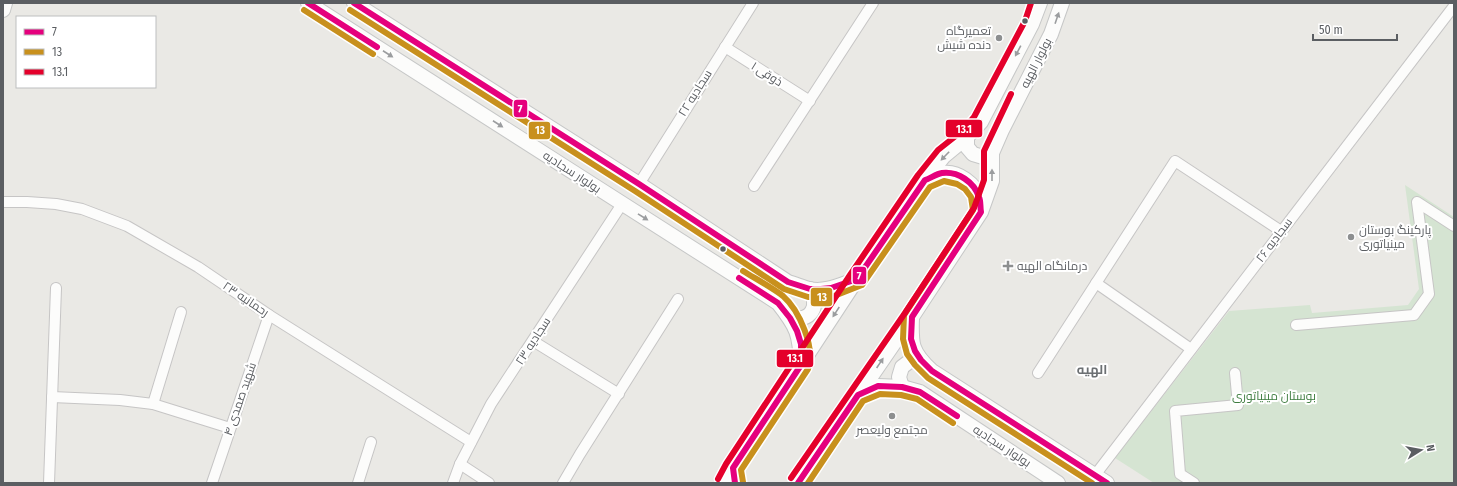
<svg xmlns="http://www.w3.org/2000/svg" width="1457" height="486" viewBox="0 0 1457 486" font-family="'Fira Sans Condensed',Cairo,sans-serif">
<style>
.green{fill:#d5e4d2}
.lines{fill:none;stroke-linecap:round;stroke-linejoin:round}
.street-casing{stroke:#c6c5c5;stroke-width:12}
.secondary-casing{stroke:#c6c7c7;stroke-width:16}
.street{stroke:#fcfcfb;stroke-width:10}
.secondary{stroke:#fcfcfb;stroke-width:14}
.bus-1-casing{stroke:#fff;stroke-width:9}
.bus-2-casing{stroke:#fff;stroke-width:9}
.bus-3-casing{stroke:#fff;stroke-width:9}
.bus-1{stroke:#e5007d;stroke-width:6}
.bus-2{stroke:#c8901d;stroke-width:6}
.bus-3{stroke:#e4002b;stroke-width:6}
.oneway{fill:#9b9d9f}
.bus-dot{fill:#5b5e62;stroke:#fff;stroke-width:1.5}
.poi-dot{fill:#8d8f90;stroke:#fff;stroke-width:1.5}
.labels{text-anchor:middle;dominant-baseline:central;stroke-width:4;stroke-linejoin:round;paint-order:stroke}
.poi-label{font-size:12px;fill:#5b5e62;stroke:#fff;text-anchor:start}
.street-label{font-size:12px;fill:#5b5e62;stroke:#fff}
.park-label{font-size:12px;fill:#3f7d40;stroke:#fff}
.neighbourhood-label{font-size:13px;font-weight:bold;fill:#6c7073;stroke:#fff}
.line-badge{stroke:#fff;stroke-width:1.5}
.badge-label{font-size:11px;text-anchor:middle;font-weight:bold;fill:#fff}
</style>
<rect width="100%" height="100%" fill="#eae9e5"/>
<polygon class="green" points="1405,185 1454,217 1454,483 1154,483 1115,458 1229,311 1310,305 1312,313 1408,305 1419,289"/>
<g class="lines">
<g class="street-casing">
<g id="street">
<polyline points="725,47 810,101"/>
<polyline points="639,184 753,3"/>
<polyline points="754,186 873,3"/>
<polyline points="3,202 27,202 56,204 82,209 127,226 198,267 269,315 471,442"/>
<polyline points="1096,283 1191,349"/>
<polyline points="1296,325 1414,315 1429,294 1417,202 1454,226"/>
<polyline points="533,341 619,394"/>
<polyline points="1038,373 1175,161 1281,231"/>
<polyline points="52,397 120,400 153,404 230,428"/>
<polyline points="153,404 181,312"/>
<polyline points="460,464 489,483"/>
<polyline points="49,483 56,288"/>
<polyline points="212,483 269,315"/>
<polyline points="358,483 371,442"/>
<polyline points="453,483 460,464 491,404 622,204"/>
<polyline points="563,483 580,454 678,299"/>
<polyline points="1089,483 1454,6"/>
<polyline points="1194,483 1180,474 1175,411 1238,405 1235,373"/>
</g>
</g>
<g class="secondary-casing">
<g id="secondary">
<path d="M308,3L778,303C797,327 800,334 801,365"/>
<path d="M354,3L639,184L788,282C795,284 802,287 809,289C825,293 842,284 857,279"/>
<polyline points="3,10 5,3"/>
<polyline points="967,137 967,147 973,154 983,157 992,153"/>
<path d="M926,180C931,178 938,174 943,173C958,171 976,184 979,198C980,202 980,207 981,211"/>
<path d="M912,317C911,344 911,352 932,371L1107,483"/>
<path d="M790,318C811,322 820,307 810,289"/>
<polyline points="902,387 899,377 902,367 910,361 921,360"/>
<polyline points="859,395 878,386 902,387 920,392 1058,483"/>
<polyline points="725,483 733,468 857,279 925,180 944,156 967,137 981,122 1032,24 1040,3"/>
<polyline points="798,483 912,317 981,212 992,181 992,153 1002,130 1051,34 1062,3"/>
</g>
</g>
<use href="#street" class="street"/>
<use href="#secondary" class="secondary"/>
<g class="bus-1-casing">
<g id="bus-1">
<polyline points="308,3 377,47"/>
<path d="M354,3L639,184L788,282L810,289H821L831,288L857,279L925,180C931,178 936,174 942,173C958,171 974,182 979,197C981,201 980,207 981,212L912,317L911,339L915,351L921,360L932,371L1107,483"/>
<polyline points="735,483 733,468 801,365 801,344 797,331 790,318 778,303 739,278"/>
<polyline points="798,483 858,395 878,386 902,387 920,392 957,416"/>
</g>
</g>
<g class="bus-2-casing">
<g id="bus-2">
<polyline points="304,10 373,54"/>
<polyline points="350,10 635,191 784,289 808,297 821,297 834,296 862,285 930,187 944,181 957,184 965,189 971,197 973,210 904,315 903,339 907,354 915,365 928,378 1092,483"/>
<path d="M743,482L741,470L808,369C816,348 799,310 783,296C771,287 756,279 743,271"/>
<polyline points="808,483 863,401 880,394 901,395 917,399 953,423"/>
</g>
</g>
<g class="bus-3-casing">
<g id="bus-3">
<polyline points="791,478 905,313 974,208 984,180 984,151 1011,94"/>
<polyline points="718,479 726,464 850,275 918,175 938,150 962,131 974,117 1025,21 1031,3"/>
</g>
</g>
<use href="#bus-1" class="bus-1"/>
<use href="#bus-2" class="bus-2"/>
<use href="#bus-3" class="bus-3"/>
</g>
<defs><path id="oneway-solid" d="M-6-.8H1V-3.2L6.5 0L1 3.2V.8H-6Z"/></defs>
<g class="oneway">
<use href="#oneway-solid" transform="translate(1057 18) rotate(-71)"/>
<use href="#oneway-solid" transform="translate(1018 51) rotate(118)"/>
<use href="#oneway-solid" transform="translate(388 54) rotate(33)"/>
<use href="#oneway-solid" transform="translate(498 124) rotate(33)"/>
<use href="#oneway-solid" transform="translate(945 156) rotate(134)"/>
<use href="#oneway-solid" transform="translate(992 175) rotate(-90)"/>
<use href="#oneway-solid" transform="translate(643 217) rotate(32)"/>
<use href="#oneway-solid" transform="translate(836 312) rotate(123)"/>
<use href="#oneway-solid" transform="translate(880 363) rotate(-56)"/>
</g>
<g class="bus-dot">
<circle cx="1025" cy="21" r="3.5"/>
<circle cx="723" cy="249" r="3.5"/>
</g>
<g class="poi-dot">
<circle cx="999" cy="38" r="4"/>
<circle cx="1351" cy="237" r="4"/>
<path d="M1006 260h4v4h4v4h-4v4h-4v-4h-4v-4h4z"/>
<circle cx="892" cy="416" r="4"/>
</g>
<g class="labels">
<g class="poi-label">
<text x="991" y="31" text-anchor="end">تعمیرگاه<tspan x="991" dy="14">دنده شیش</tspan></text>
<text x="1359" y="230">پارکینگ بوستان<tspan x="1359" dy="14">مینیاتوری</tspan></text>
<text x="1017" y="266">درمانگاه الهیه</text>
<text x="892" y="430" text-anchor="middle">مجتمع ولیعصر</text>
</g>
<g class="street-label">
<text transform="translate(1036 63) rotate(-63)">بولوار الهیه</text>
<text transform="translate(767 74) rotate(32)">ذوقی ۱</text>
<text transform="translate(695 93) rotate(-58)">سجادیه ۲۲</text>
<text transform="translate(572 172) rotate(33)">بولوار سجادیه</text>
<text transform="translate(1274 240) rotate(-53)">سجادیه ۲۶</text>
<text transform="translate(246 299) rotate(34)">رحمانیه ۲۳</text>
<text transform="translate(533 341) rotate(-57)">سجادیه ۲۳</text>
<text transform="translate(240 399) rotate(-71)">شهید صمدی ۴</text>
<text transform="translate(1002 446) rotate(33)">بولوار سجادیه</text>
</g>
<g class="park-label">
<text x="1274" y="396">بوستان مینیاتوری</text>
</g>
<g class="neighbourhood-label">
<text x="1092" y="369">الهیه</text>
</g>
</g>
<g class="line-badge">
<rect x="513" y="99" width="15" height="19" rx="4" fill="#e5007d"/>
<rect x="945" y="119" width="38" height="19" rx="4" fill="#e4002b"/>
<rect x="528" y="121" width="23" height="19" rx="4" fill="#c8901d"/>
<rect x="852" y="266" width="15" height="19" rx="4" fill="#e5007d"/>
<rect x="810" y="287" width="23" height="20" rx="4" fill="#c8901d"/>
<rect x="776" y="349" width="38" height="19" rx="4" fill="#e4002b"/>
</g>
<g class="badge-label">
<text x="520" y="113">7</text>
<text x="964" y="133">13.1</text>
<text x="540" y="134">13</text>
<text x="859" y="280">7</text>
<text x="822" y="301">13</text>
<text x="795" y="362">13.1</text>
</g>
<rect width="1457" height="486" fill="none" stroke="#5b5e62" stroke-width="8"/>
<rect x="16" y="16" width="140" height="72" fill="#ffffff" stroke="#bdbfc0"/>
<rect x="24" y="29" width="20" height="6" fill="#e5007d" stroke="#bdbfc0"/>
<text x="52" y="36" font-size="12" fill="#5b5e62">7</text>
<rect x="24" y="49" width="20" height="6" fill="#c8901d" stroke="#bdbfc0"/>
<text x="52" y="56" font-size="12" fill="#5b5e62">13</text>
<rect x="24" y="69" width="20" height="6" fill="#e4002b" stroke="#bdbfc0"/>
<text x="52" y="76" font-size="12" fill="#5b5e62">13.1</text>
<g transform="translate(1421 450) rotate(79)" stroke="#ffffff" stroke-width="3" paint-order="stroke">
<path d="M0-3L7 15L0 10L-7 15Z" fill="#5b5e62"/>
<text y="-6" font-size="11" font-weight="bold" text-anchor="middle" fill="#5b5e62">N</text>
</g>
<path d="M1313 34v6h84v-6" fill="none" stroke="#5b5e62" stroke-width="2"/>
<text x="1319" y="34" font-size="12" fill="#5b5e62" stroke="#ffffff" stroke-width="3" paint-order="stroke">50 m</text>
</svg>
